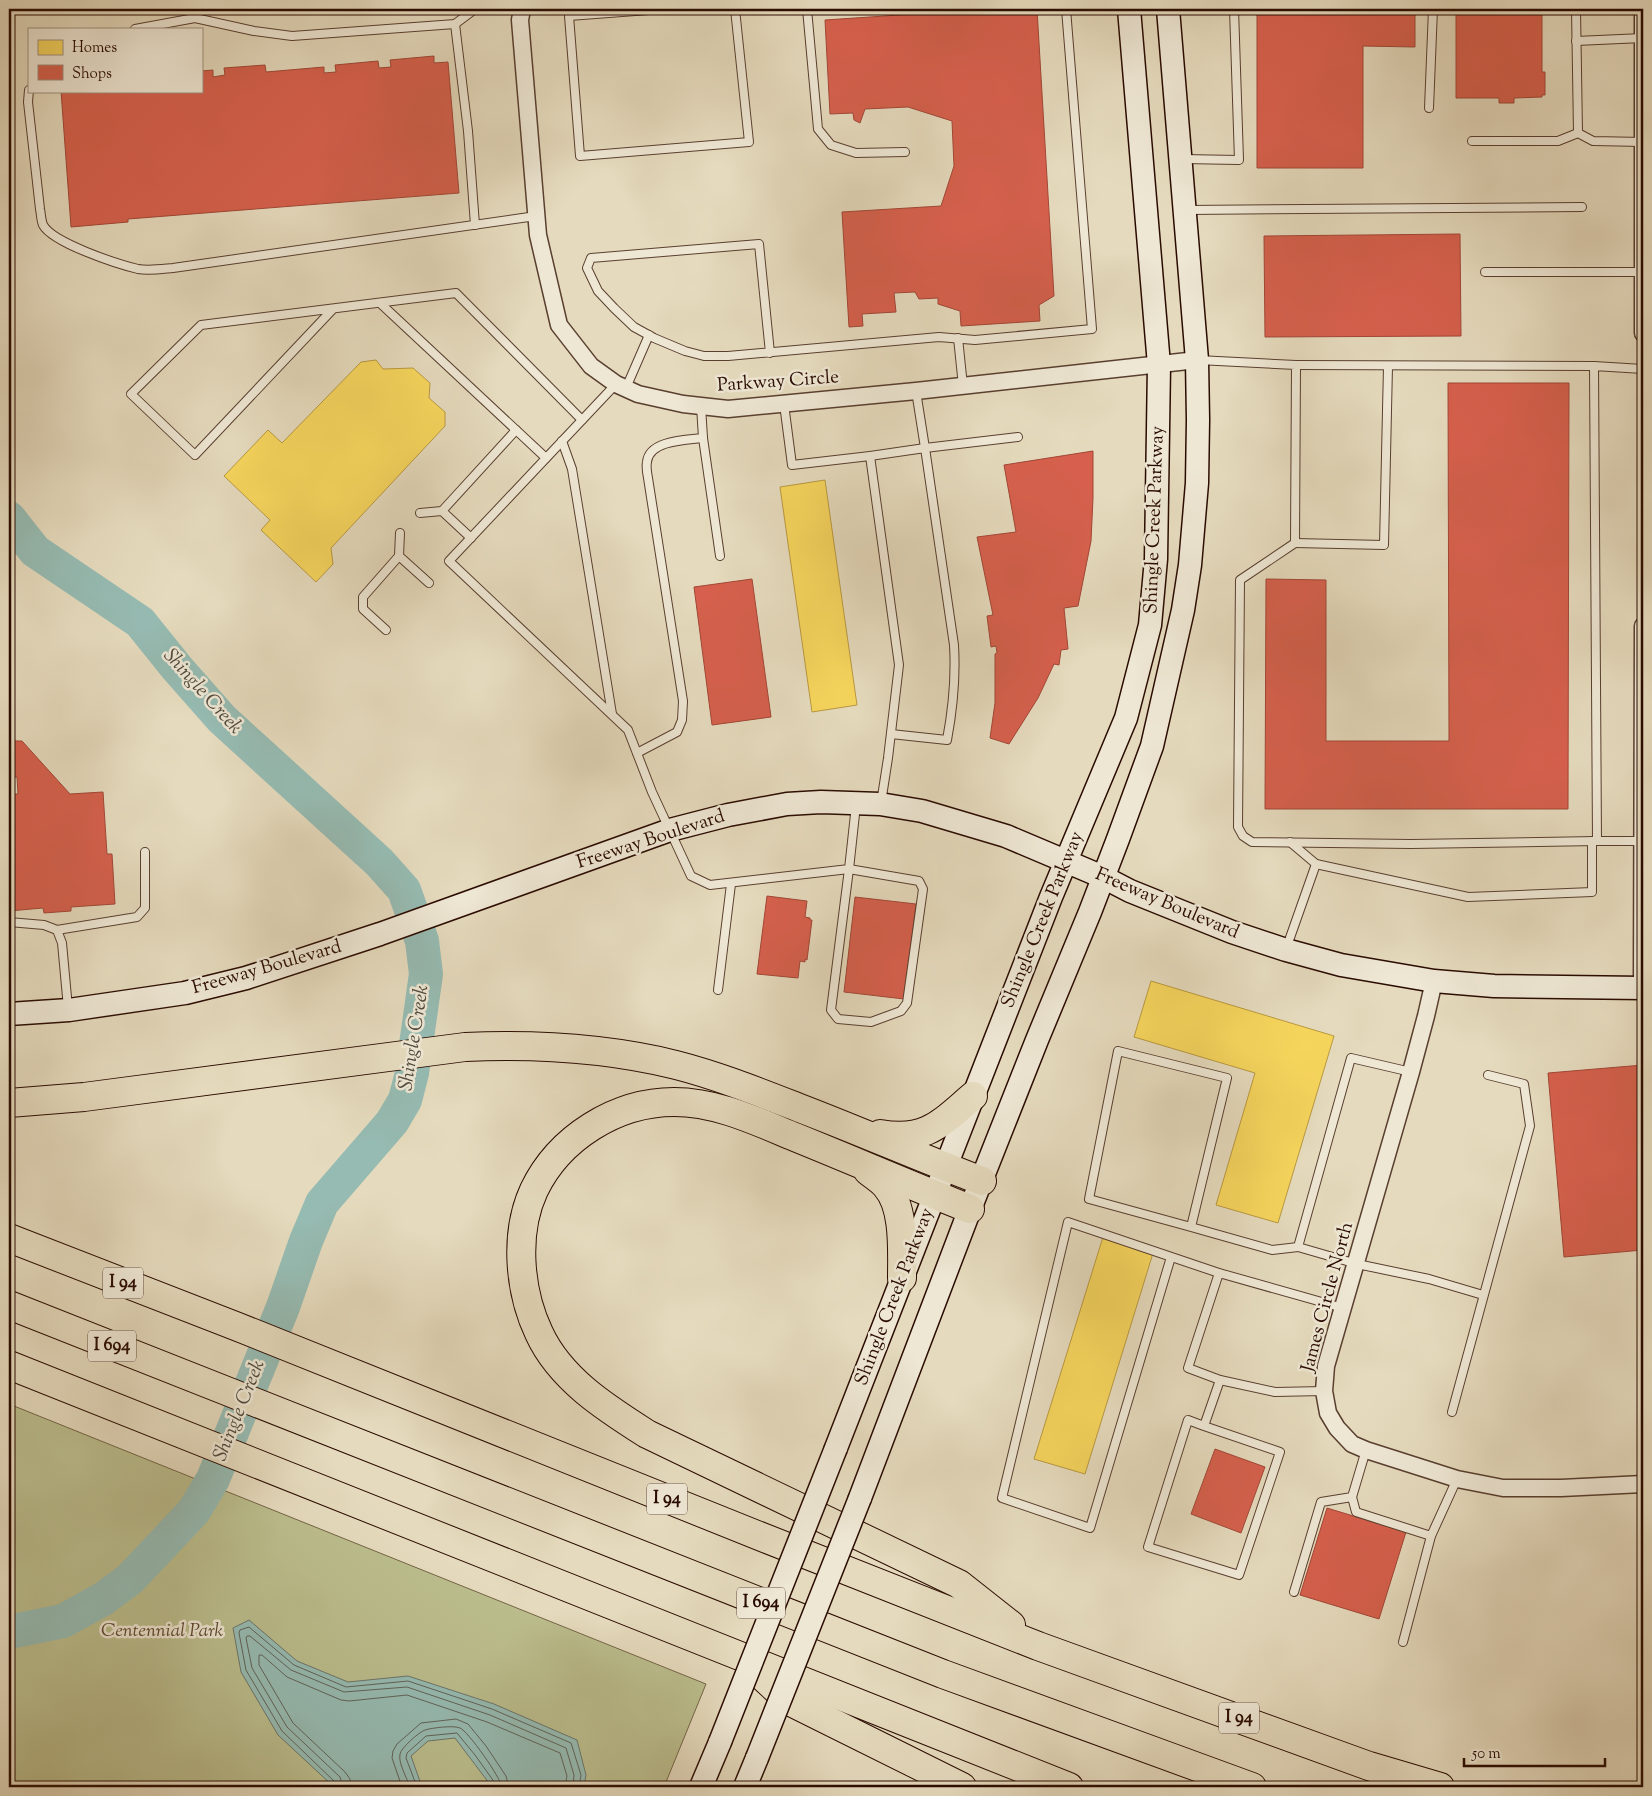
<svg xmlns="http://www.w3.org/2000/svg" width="1652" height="1796" viewBox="0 0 1652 1796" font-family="'Sorts Mill Goudy',serif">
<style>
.green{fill:#bbbd8d;stroke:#726446}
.water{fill:#96bbb2;stroke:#6b756b}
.homes{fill:#f6d55c;stroke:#b99840}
.shops{fill:#d6604d;stroke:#a24636}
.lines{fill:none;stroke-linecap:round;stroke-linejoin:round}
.shore{stroke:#606359;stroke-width:1}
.river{stroke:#96bbb2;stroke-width:34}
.lane-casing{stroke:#593f2f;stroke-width:10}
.street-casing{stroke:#593f2f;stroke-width:19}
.secondary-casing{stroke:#2a0b00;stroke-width:25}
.highway-casing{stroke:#2a0b00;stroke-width:30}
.lane{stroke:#eee7d4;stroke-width:8}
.street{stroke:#eee7d4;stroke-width:16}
.secondary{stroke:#eee7d4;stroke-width:22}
.highway{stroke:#e5dabd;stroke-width:28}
.secondary-bridge-casing{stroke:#2a0b00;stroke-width:25;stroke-linecap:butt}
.secondary-bridge{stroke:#eee7d4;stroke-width:22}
.labels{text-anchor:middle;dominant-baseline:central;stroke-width:5;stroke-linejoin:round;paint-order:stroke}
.shield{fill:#eee7d4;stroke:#654d40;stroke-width:1}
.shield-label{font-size:18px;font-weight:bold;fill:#2a0b00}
.street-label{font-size:19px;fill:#2a0b00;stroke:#eee7d4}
.park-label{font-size:19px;font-style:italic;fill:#5d4931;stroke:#eee7d4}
.water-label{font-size:20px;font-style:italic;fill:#50493e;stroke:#eee7d4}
</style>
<rect width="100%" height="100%" fill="#e5dabd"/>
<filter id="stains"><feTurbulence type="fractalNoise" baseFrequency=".004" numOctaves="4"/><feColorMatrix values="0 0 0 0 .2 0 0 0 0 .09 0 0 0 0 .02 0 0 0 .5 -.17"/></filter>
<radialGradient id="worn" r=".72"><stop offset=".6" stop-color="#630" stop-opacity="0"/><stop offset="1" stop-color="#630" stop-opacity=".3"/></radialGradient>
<polygon class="green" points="9,1404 706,1684 664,1787 215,1787 182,1782 169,1787 9,1787"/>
<polygon class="water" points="249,1620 297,1661 348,1682 408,1676 494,1704 577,1740 586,1775 584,1787 492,1787 455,1738 428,1741 411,1756 422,1787 334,1787 278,1735 241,1672 233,1628"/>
<g class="homes">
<polygon points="376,360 383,369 413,368 430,383 429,398 445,412 445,426 331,548 333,564 316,582 261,530 270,520 224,476 268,430 282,443 361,362"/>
<polygon points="825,480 857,705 812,712 780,487"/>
<polygon points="1151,981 1334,1036 1278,1223 1216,1205 1255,1073 1134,1037"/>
<polygon points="1103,1237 1153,1253 1085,1474 1034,1459"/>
</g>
<g class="shops">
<polygon points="945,9 1037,9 1054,296 1039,305 1040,321 961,326 960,311 938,304 938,298 919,299 915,292 894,293 896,312 862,314 863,326 849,327 842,212 941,206 954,166 952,121 908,107 865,109 860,123 854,120 853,113 830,114 825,20 944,12"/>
<polygon points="1257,9 1415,9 1415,47 1363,46 1363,168 1257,168"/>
<polygon points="1456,9 1542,9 1542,72 1545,72 1545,95 1542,95 1542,97 1514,98 1514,103 1499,103 1499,98 1456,98"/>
<polygon points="434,56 434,63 448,62 459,193 128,219 128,222 71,227 61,91 201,91 201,71 213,70 213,77 225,75 224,68 265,65 266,72 324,67 324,73 336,72 335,65 378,61 379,68 391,67 390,60"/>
<polygon points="1460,234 1461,336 1265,337 1264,236"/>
<polygon points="1448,383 1569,383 1568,809 1265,809 1266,579 1326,580 1326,741 1449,741"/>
<polygon points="1093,451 1093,498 1091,541 1078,606 1064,608 1068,649 1061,650 1059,665 1054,664 1038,698 1009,744 990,738 995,703 995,654 997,653 996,646 991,647 987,616 993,615 977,537 1016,532 1004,465"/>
<polygon points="752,579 771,717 712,725 694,587"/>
<polygon points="9,741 22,741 70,794 103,792 107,854 112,854 115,904 71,907 71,911 44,913 43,908 9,911 9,794 18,794 17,777 9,777"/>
<polygon points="767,896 807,901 805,917 810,918 810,920 812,920 807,960 805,959 805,962 800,961 798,978 757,974"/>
<polygon points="855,897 916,904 904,999 844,992"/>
<polygon points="1643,1065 1643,1250 1564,1257 1548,1073"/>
<polygon points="1215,1449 1265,1467 1241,1533 1191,1514"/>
<polygon points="1327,1508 1406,1532 1379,1619 1300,1595"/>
</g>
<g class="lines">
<g class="shore">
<polyline points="337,1787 335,1782 282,1731 246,1670 239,1633 240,1630 249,1627 294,1665 346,1687 408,1681 492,1709 571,1743 581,1775 579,1787"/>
<polyline points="343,1787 340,1777 287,1727 252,1668 246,1638 247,1636 250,1636 291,1670 344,1692 407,1687 490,1715 566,1748 574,1775 573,1787"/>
<polyline points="351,1787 350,1779 345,1772 293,1723 259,1665 259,1655 262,1655 287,1677 341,1700 349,1701 407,1695 487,1722 560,1753 567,1776 565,1787"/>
<polyline points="402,1787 392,1758 393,1751 397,1744 421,1723 456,1719 468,1724 486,1746 506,1776 509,1787"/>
<path d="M410,1787C407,1778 398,1763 400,1754C401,1748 419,1732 425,1730C431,1728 454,1725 460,1728C468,1731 501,1778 502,1787"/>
<polyline points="417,1787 406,1758 407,1753 426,1736 457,1733 475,1755 495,1783 495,1787"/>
</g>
<polyline class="river" points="9,518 35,551 140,622 177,668 222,719 379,862 404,890 422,941 426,974 412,1073 405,1100 392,1122 322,1203 306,1241 283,1307 213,1479 194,1511 130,1579 103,1599 63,1621 9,1632"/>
<g class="lane-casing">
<g id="lane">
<polyline points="662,9 569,16 580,156 749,142 735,9"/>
<polyline points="807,9 818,129 831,145 856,153 905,152"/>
<polyline points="1576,9 1578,133 1593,141 1643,142"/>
<polyline points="455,24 468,131 475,225"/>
<polyline points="135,29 195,18 254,31 292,36 455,24 475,9"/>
<polyline points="1576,41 1643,38"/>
<path d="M29,90L28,102L40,209C41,214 41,220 43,225C53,243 117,264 138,269C149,271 162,269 173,268L536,216"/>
<polyline points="1429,108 1433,9"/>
<polyline points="1472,141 1558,141 1578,133"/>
<polyline points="1182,159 1239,160 1234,9"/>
<polyline points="1186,210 1582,207"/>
<polyline points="1485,272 1643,272"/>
<polyline points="380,303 546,458"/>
<polyline points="333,309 195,455 131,394 201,325 456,293 582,420"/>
<polyline points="958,338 963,386"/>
<polyline points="770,353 759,244 591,258 587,268 598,291 614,308 634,327 654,338 685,351 704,356 728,356 939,337 975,340 1092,329 1066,9"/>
<polyline points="1198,360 1296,365 1295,543 1240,580 1238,827 1243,836 1252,842 1411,844 1597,841"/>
<polyline points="1296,365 1594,366"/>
<polyline points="1643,369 1594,366 1597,841 1643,841"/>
<polyline points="616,384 449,561 628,730 652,792 691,876 710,885 849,869 856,805"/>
<polyline points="626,388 649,335"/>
<polyline points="916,391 925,448 1018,437"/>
<polyline points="784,404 792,465 870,456 899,665 888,758 881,803"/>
<polyline points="703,438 720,556"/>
<polyline points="562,441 572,469 612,714"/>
<path d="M870,456L925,448L954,645C956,678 953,708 947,740L891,734"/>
<polyline points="442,511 516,430"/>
<polyline points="420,513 442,511 471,538"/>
<polyline points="400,533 399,556 429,583"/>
<polyline points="1295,543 1384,545 1388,366"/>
<polyline points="386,630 363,609 363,597 399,556"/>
<path d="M637,753L677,732L682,720L683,701L648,478C647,473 646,467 647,462C649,440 687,440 703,438L701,406"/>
<polyline points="1290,842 1316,864 1468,897 1592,892 1592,841"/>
<polygon points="849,869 919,881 923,889 907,1003 901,1011 871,1022 838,1019 831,1010"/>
<polyline points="9,922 44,925 57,930 62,943 68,1008"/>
<polyline points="57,930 137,917 145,908 145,852"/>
<polyline points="1286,949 1316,864"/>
<polyline points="718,990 731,884"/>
<polyline points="1411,1072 1351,1058 1298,1247 1357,1264 1429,1279 1483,1295"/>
<polyline points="1191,1227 1089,1199 1118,1051 1227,1078 1191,1227 1272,1250 1298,1247"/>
<polyline points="1171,1257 1090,1528 1002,1498 1068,1222 1219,1273"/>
<polyline points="1324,1391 1275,1392 1220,1380 1188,1368 1219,1273 1343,1308"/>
<polyline points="1452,1412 1530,1126 1524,1084 1488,1075"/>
<polyline points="1204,1426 1188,1420 1148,1547 1239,1575 1280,1452 1204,1426 1220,1380"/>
<polyline points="1352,1497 1356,1512 1431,1536 1457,1479"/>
<polyline points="1294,1592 1321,1502 1352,1497 1366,1450"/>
<polyline points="1403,1642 1431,1536"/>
</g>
</g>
<g class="street-casing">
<g id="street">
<polyline points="522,9 520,20 538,235 559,325 591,366 616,384 638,394 683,404 728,409 916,391 1197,360"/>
<polyline points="1643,9 1643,333"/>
<polyline points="1434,981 1426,1016 1411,1072 1326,1366 1324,1391 1328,1413 1337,1428 1352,1444 1366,1450 1457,1479 1503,1488 1561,1488 1643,1484"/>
<polyline points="1642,988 1643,626"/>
</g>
</g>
<g class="secondary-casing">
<g id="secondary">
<polyline points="9,1014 69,1010 185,993 246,978 380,934 670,830 728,815 787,804 821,802 880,804 922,811 1006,836 1103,877 1130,891 1232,932 1286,950 1341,965 1434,981 1494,986 1643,988"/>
<polyline points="836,1448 1051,897 1126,718 1150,625 1156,559 1159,365 1129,9"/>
<polyline points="860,1498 970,1209 1037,1040 1090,912 1118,839 1152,746 1183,610 1190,565 1197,483 1198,420 1197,360 1168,9"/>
<polyline points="701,1787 720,1742"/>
<polyline points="745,1787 757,1758"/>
</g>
</g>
<g class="highway-casing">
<g id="highway">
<path d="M9,1103L84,1097L465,1047C536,1044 607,1048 676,1065C719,1076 761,1093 802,1109C862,1132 921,1158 982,1181"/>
<path d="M880,1134C926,1142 940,1124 973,1096"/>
<path d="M868,1171C874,1176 881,1180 886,1186C905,1207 902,1251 902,1278"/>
<path d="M970,1209C912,1186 854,1161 795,1137C756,1121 717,1102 674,1102C616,1102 559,1138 534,1190C514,1233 519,1291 539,1333C560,1379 606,1408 647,1434L959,1584L1011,1625"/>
<polyline points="9,1238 238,1327 767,1539 1038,1646 1369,1766 1440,1787"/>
<polyline points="9,1305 943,1674 1252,1787"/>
<polyline points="9,1365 1069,1787"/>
<polyline points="763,1677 789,1701 962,1787"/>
</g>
</g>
<use href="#lane" class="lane"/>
<use href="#street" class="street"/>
<use href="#secondary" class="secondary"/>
<use href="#highway" class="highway"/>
<g class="secondary-bridge-casing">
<g id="secondary-bridge">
<polyline points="720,1742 836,1448"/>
<polyline points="757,1758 860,1498"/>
</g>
</g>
<use href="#secondary-bridge" class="secondary-bridge"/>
</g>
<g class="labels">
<g class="shield">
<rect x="103" y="1267.5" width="40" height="31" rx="4"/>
<rect x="88" y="1330.5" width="48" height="31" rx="4"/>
<rect x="647" y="1483.5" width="40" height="31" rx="4"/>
<rect x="737" y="1587.5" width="48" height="31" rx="4"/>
<rect x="1219" y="1702.5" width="40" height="31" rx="4"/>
</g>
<g class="shield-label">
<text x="123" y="1283">I 94</text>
<text x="112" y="1346">I 694</text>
<text x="667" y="1499">I 94</text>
<text x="761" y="1603">I 694</text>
<text x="1239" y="1718">I 94</text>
</g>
<g class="street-label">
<text transform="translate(778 382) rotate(-4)">Parkway Circle</text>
<text transform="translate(1155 520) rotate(-88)">Shingle Creek Parkway</text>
<text transform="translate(651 840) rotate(-18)">Freeway Boulevard</text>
<text transform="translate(1167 904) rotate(23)">Freeway Boulevard</text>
<text transform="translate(1043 920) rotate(-68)">Shingle Creek Parkway</text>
<text transform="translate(267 968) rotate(-16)">Freeway Boulevard</text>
<text transform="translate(895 1297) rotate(-69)">Shingle Creek Parkway</text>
<text transform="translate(1328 1297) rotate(-75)">James Circle North</text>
</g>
<g class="park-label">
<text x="162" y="1631">Centennial Park</text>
</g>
<g class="water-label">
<text transform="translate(202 692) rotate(48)">Shingle Creek</text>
<text transform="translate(415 1038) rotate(-81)">Shingle Creek</text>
<text transform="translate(240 1411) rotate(-68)">Shingle Creek</text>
</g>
</g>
<rect width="1652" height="1796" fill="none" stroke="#e5dabd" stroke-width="30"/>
<rect x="10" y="10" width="1632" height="1776" fill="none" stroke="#2a0b00" stroke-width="2.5"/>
<rect x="15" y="15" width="1622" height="1766" fill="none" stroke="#2a0b00"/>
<rect x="28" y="28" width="175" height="65" fill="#eee7d4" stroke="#a08f7f"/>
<rect x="38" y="40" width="25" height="15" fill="#f6d55c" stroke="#a08f7f"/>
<text x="72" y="52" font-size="15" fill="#2a0b00">Homes</text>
<rect x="38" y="65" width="25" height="15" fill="#d6604d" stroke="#a08f7f"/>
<text x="72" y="78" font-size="15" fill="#2a0b00">Shops</text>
<path d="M1464 1758v8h141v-8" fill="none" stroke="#2a0b00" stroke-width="2.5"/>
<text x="1472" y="1758" font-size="15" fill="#2a0b00" stroke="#eee7d4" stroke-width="4" paint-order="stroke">50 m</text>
<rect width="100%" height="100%" filter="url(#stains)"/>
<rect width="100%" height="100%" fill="url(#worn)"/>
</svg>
